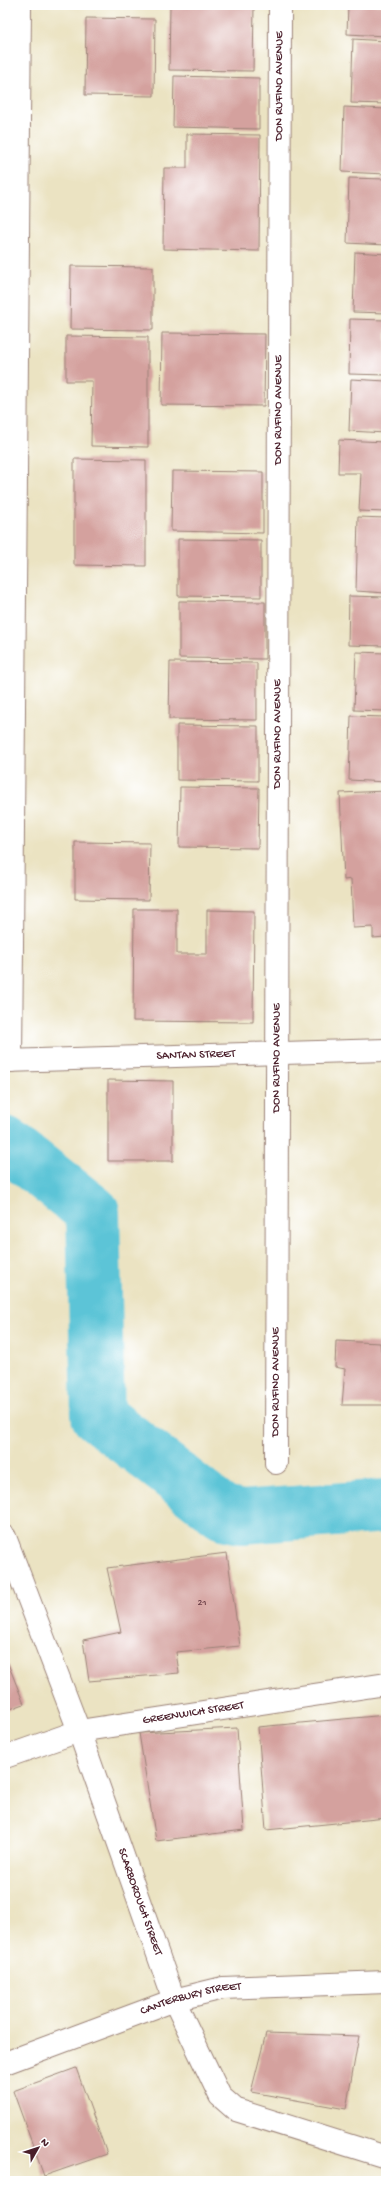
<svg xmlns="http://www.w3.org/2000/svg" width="391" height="2186" viewBox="0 0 391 2186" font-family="'Gochi Hand',sans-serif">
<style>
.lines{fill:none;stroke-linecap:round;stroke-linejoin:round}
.river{stroke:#5bc4d7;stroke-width:54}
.building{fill:#d4a19e}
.minor-casing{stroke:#9a8176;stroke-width:24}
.minor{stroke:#fff;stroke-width:22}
.labels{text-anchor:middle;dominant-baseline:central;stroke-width:3;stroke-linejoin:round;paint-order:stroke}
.number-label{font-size:10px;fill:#6c4048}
.street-label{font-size:12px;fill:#4a1f2b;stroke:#fff}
</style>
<rect width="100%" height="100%" fill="#fff"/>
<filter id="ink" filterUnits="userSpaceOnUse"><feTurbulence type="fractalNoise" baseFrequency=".025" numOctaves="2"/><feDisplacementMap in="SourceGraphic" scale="8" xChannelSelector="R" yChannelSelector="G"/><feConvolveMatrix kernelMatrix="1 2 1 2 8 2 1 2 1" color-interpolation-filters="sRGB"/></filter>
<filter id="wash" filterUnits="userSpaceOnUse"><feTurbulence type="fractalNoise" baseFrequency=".012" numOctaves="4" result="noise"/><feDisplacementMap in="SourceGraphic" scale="16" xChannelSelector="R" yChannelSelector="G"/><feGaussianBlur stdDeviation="0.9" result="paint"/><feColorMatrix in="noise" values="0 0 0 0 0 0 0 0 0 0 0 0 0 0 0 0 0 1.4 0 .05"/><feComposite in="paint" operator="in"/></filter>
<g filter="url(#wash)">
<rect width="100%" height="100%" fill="#ebe3c2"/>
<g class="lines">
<polyline class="river" points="5,1143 93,1212 98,1416 223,1513 242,1517 386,1506"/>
</g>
<g id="blocks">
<g class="building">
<polygon points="170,5 254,5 253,71 169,70"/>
<polygon points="348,5 386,5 386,36 347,34"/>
<polygon points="86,18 155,19 154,96 85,95"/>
<polygon points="5,28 18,28 17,83 5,83"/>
<polygon points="353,39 386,41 386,104 351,103"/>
<polygon points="174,76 259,78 259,129 173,127"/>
<polygon points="5,91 16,91 14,169 5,169"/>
<polygon points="344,107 386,109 386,174 342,172"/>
<polygon points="187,134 260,135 259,251 163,249 164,168 187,168"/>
<polygon points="349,178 386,179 386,245 347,243"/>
<polygon points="355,252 386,254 386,313 353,312"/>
<polygon points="71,266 153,267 153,330 70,329"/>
<polygon points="5,268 11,269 11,327 5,327"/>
<polygon points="350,319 386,320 386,375 349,374"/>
<polygon points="162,333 265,334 264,406 161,405"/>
<polygon points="66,336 148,337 148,447 91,446 92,381 66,381"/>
<polygon points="351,379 386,381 386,433 349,431"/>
<polygon points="339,440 386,442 386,512 359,511 361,473 338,473"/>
<polygon points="74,459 146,460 146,566 74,565"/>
<polygon points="172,471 263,472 263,533 171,531"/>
<polygon points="358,517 386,518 386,593 356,591"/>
<polygon points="178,539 261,540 261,597 178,596"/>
<polygon points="349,596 386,597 386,646 348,645"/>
<polygon points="179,601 265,602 265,659 179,658"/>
<polygon points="356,652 386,653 386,711 354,710"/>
<polygon points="170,662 257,663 257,720 169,719"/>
<polygon points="351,716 386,717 386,782 349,780"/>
<polygon points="177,725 258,726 258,781 177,780"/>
<polygon points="180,787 259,788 258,848 179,847"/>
<polygon points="386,791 386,937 373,938 373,927 353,928 351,879 344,880 340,793"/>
<polygon points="75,842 150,843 149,900 75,899"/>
<polygon points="134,909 177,909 177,954 207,954 207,910 254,911 253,1022 133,1021"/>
<polygon points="108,1080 173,1081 173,1161 108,1161"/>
<polygon points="336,1341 380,1343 381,1351 386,1351 386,1405 342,1405 345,1369 335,1367"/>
<polygon points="227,1553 240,1646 176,1652 179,1673 89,1681 83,1640 121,1632 107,1568"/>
<polygon points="5,1656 24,1704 5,1711"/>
<polygon points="386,1715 386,1818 266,1830 258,1727"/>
<polygon points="237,1728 244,1830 156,1841 139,1733"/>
<polygon points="266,2033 359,2036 346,2109 251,2092"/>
<polygon points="76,2068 107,2154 44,2176 13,2091"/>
</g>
</g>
</g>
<g filter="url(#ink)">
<use href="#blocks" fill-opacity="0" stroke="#9a8176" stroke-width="1"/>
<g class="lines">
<g class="minor-casing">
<g id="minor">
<path id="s1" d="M5,1061L386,1050"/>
<polyline points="11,1061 20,5"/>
<path id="s2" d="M276,1463L280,5"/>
<path id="s3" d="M5,1537L79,1731L174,2000L220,2096L236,2110L386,2157"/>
<path id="s4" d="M5,1757L79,1731L386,1684"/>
<path id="s5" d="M5,2063L174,2000L223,1988L386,1982"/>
</g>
</g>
<use href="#minor" class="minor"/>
</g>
</g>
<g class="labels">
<g class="number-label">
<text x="202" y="1603">21</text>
</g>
<g class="street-label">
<text stroke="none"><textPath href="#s2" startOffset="1377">DON RUFINO AVENUE</textPath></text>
<text stroke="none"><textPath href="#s2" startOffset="1053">DON RUFINO AVENUE</textPath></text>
<text stroke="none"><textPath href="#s2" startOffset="729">DON RUFINO AVENUE</textPath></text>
<text stroke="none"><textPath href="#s1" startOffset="191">SANTAN STREET</textPath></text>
<text stroke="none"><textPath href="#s2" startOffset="405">DON RUFINO AVENUE</textPath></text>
<text stroke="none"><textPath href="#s2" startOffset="81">DON RUFINO AVENUE</textPath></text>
<text stroke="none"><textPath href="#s4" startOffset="194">GREENWICH STREET</textPath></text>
<text stroke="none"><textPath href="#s3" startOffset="389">SCARBOROUGH STREET</textPath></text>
<text stroke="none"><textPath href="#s5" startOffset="197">CANTERBURY STREET</textPath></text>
</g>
</g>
<rect width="391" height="2186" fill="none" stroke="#fff" stroke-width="20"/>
<g transform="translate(38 2148) rotate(51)" stroke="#ffffff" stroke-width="3" paint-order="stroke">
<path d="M0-3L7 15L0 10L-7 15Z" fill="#4a1f2b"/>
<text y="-6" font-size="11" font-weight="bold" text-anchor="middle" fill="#4a1f2b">N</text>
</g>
</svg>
